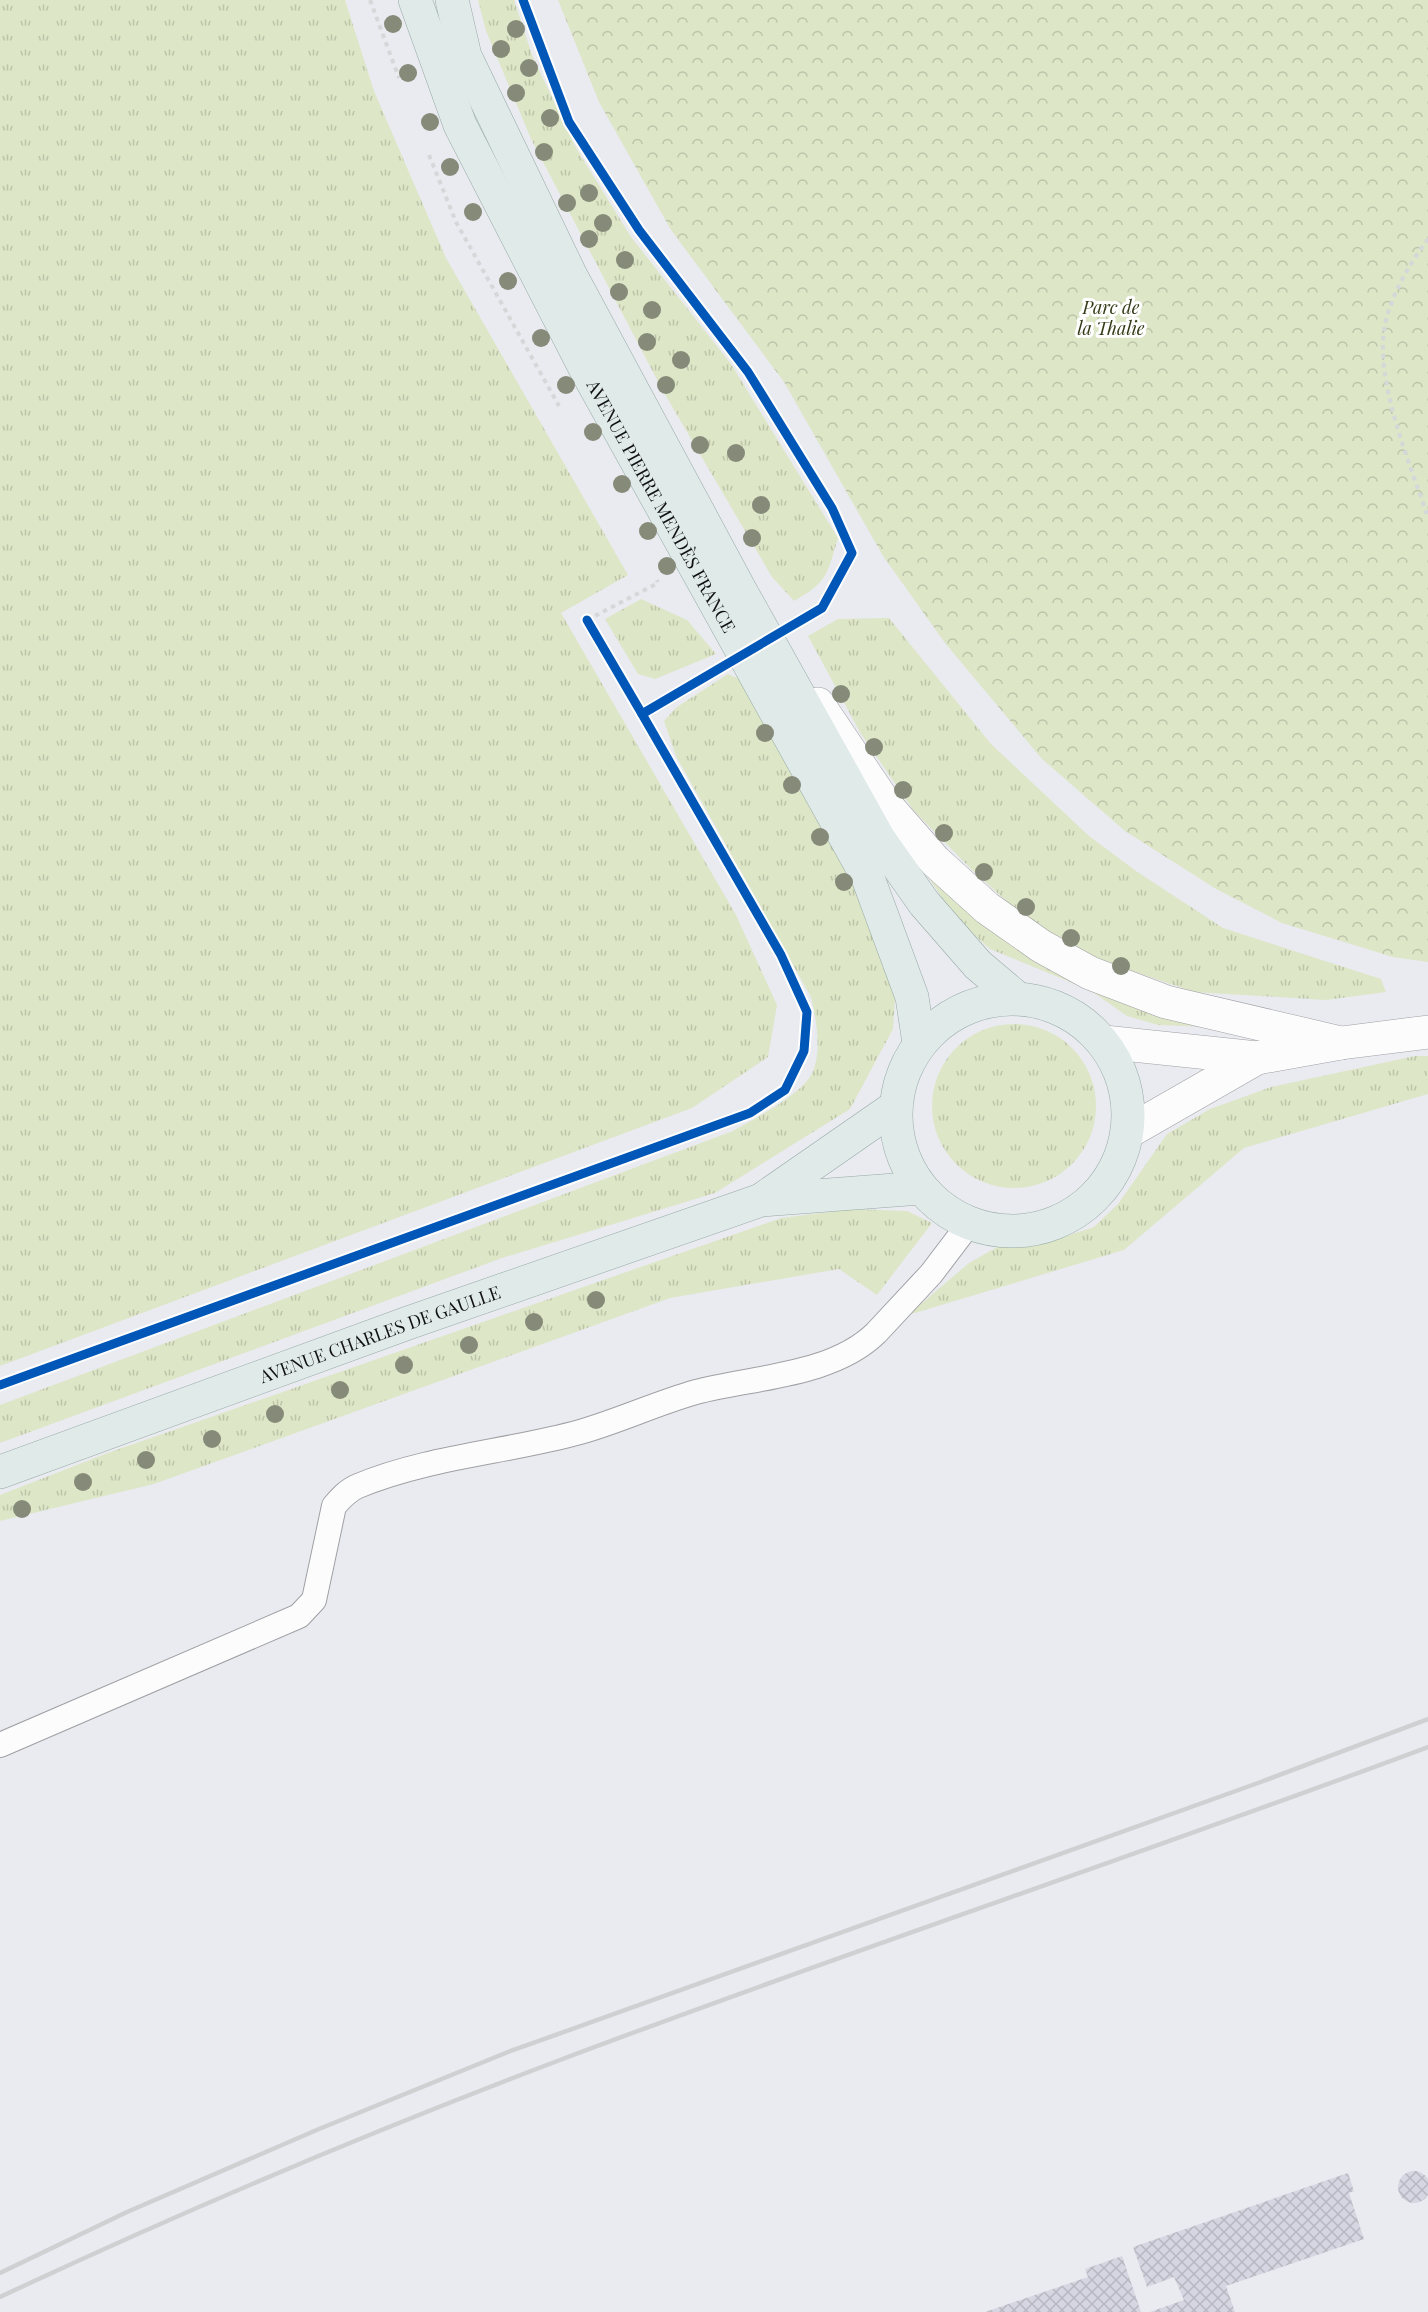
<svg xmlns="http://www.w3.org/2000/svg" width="1428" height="2312" viewBox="0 0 1428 2312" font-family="'Playfair Display',serif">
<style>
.grass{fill:url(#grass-tufts)}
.forest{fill:url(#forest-crowns)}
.building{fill:url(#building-cross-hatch)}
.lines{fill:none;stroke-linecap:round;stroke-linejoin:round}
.lane-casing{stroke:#9fa0a4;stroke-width:26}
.secondary-casing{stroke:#9fa0a4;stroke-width:34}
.primary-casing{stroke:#96aaa6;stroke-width:34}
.path{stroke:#d6d7d8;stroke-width:4;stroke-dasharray:4.5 4.5;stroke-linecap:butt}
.lane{stroke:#fcfcfd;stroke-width:24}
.secondary{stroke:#fcfcfd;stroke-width:33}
.primary{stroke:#e0eae8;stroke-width:33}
.rail{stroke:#cfd0d1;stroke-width:4.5}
.cycleway-casing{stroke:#fff;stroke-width:13}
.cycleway{stroke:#0057b8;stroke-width:9}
.tree{fill:#868a78}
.labels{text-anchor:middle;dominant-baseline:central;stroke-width:6;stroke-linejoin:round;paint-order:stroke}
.park-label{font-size:18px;font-style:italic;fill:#343b16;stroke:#fff}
.street-label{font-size:18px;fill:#101114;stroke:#fff}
</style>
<defs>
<pattern id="grass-tufts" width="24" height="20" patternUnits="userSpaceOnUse" patternTransform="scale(1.5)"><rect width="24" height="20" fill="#dde6c7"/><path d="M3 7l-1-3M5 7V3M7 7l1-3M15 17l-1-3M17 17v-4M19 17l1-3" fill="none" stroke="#bdc4aa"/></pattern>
<pattern id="forest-crowns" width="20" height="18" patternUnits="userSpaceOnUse" patternTransform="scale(1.5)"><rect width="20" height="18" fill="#dde6c7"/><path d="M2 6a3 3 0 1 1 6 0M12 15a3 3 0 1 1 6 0" fill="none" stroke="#bdc4aa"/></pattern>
<pattern id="building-cross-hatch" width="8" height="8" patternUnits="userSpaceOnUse" patternTransform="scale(1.5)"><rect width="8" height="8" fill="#d6d6e2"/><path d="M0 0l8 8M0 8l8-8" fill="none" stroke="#b7b7c1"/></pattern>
</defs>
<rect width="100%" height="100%" fill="#eaebf0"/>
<g class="grass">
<polygon points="0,0 345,0 374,91 446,258 628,575 561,613 736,915 777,1005 768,1057 692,1108 0,1366"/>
<path d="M478,0H514L532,55L576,148L631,237L731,364L838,538C827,574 828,582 794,601L772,577L663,391L531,139L486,31Z"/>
<polygon points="641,599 687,620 716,654 655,679 638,674 605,619"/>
<polygon points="889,618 991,744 1089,836 1136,871 1223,928 1381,979 1386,992 1326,1000 1194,992 1108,963 1034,926 971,869 914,811 861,734 808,636 838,619"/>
<path d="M728,674L744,681L845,859L887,953L895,1000L893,1029L850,1109L715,1193L502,1258L0,1443V1405L733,1131C754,1119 804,1094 813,1071C822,1050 816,1018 811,997L676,756L664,721L677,707Z"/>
<polygon points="918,856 965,905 1237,1028 1158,1025 1127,1016 1090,990 990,949 958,921 932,883"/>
<circle cx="1014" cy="1106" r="82"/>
<polygon points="1415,1056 1428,1056 1428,1094 1244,1148 1124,1250 908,1315 969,1263 999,1246 1038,1245 1094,1227 1118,1204 1167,1134 1210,1109 1271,1087"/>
<polygon points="854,1209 907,1211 932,1223 877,1295 839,1269 670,1298 154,1484 0,1521 0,1495 105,1454 781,1218"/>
</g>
<polygon class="forest" points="558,0 1428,0 1428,962 1393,957 1282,923 1216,889 1125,831 1042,759 945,643 883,556 784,382 671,230 599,102"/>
<g class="building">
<circle cx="1414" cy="2187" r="16"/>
<polygon points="1348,2173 1354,2191 1349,2193 1364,2239 1226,2286 1235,2312 1150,2312 1184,2300 1174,2277 1147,2287 1133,2247"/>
<polygon points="1122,2256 1141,2312 985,2312 1088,2277 1085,2269"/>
</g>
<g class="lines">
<g class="lane-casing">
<path id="lane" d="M0,1745L299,1616L314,1600L334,1506C341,1498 348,1490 358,1486C427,1457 508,1452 580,1432C619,1421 657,1403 696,1392C753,1377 832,1376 876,1333L931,1274L969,1224"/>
</g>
<g class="secondary-casing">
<g id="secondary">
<polyline points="818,704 886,805 935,861 987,908 1041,946 1090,973 1166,1002 1341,1043"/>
<polyline points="1104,1042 1257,1058 1341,1043 1428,1032"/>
<polyline points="1128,1132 1257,1058"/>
</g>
</g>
<g class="primary-casing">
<g id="primary">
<path id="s1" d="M415,0L460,125L586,370L868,878L912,997L919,1043"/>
<polyline points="452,0 465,56 570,274 739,588 879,839 924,903 978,965 1017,998"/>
<circle cx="1012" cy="1115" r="116"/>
<polyline points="761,1200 895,1107"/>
<path id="s2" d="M0,1472L408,1323L761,1200L921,1188"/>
</g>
</g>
<g class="path">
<polyline points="370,0 399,78"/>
<polyline points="429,155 456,222 559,406"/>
<path d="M1428,239C1410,263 1391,295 1385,325C1374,380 1410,464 1428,517"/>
<polyline points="587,620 658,583 657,580"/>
</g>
<use href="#lane" class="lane"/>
<use href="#secondary" class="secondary"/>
<use href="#primary" class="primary"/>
<g class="rail">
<polyline points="0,2273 127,2212 319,2129 508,2052 1258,1783 1428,1719"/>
<path d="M0,2297C183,2211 370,2132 560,2060C848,1951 1140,1855 1428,1747"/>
</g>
<g class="cycleway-casing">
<g id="cycleway">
<polyline points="587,620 642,714"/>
<polyline points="0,1385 750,1113 785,1090 804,1051 807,1012 781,955 642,714 822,608 852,553 832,508 748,372 639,230 569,122 523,0"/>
</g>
</g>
<use href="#cycleway" class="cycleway"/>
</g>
<g class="tree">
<circle cx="393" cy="24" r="9"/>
<circle cx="516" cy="29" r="9"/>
<circle cx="501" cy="49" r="9"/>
<circle cx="529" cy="68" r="9"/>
<circle cx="408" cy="73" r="9"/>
<circle cx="516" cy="93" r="9"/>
<circle cx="550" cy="118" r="9"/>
<circle cx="430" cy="122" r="9"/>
<circle cx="544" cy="152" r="9"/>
<circle cx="450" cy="167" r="9"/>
<circle cx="589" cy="193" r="9"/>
<circle cx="567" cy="203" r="9"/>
<circle cx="473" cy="212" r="9"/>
<circle cx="603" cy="223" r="9"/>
<circle cx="589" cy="239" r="9"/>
<circle cx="625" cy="260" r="9"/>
<circle cx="508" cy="281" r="9"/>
<circle cx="619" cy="292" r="9"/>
<circle cx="652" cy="310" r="9"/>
<circle cx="541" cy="338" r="9"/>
<circle cx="647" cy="342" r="9"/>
<circle cx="681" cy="360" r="9"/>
<circle cx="566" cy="385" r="9"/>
<circle cx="666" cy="385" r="9"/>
<circle cx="593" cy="432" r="9"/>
<circle cx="700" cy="445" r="9"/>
<circle cx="736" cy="453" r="9"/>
<circle cx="622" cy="484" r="9"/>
<circle cx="761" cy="505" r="9"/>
<circle cx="648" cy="531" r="9"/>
<circle cx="752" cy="538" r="9"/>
<circle cx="667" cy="566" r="9"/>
<circle cx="841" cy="694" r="9"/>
<circle cx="765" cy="733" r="9"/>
<circle cx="874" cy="747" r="9"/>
<circle cx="792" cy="785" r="9"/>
<circle cx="903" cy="790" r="9"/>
<circle cx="944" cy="833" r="9"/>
<circle cx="820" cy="837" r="9"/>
<circle cx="984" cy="872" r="9"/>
<circle cx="844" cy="882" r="9"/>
<circle cx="1026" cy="907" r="9"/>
<circle cx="1071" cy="938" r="9"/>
<circle cx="1121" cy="966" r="9"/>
<circle cx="596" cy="1300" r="9"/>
<circle cx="534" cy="1322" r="9"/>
<circle cx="469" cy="1345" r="9"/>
<circle cx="404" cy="1365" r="9"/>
<circle cx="340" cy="1390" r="9"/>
<circle cx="275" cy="1414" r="9"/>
<circle cx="212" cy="1439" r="9"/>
<circle cx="146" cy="1460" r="9"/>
<circle cx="83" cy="1482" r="9"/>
<circle cx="22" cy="1509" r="9"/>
</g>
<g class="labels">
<g class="park-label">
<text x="1111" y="307">Parc de<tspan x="1111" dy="21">la Thalie</tspan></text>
</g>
<g class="street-label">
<text stroke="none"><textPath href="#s1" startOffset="564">AVENUE PIERRE MENDÈS FRANCE</textPath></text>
<text stroke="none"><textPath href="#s2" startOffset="404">AVENUE CHARLES DE GAULLE</textPath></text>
</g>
</g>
</svg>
